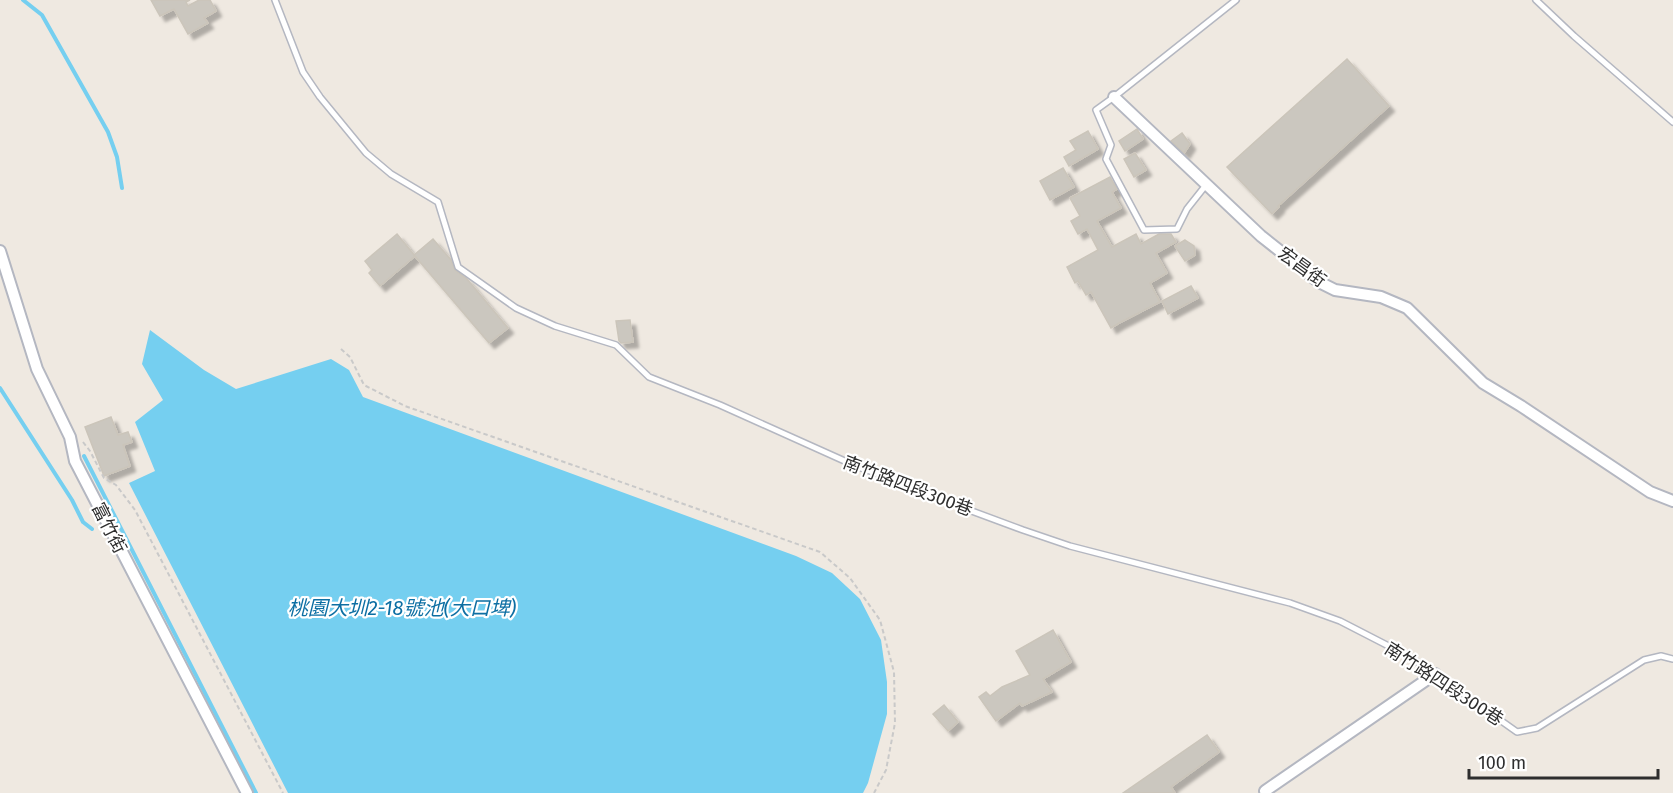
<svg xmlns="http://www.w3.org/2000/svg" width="1673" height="793" viewBox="0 0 1673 793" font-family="'Fira Sans','Noto Sans TC',sans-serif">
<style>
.water{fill:#75cff0}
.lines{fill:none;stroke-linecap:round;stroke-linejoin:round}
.stream{stroke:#75cff0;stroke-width:4}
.building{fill:#cbc7bf;stroke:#cbc5ba;stroke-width:1.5;filter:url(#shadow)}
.service-casing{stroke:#b4b7c1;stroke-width:8}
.minor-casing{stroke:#b4b7c1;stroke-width:14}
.path{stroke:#c9c9c9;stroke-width:2;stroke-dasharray:4.5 3;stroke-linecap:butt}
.service{stroke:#fff;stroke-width:5}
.minor{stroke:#fff;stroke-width:10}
.labels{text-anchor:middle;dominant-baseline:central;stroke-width:4.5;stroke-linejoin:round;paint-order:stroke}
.street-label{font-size:18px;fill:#2e2e2e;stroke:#fff}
.water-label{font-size:20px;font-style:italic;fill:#0d6fa3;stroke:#fff}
</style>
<defs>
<filter id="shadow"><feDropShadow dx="5.5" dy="5.5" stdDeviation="1.5" flood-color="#0004"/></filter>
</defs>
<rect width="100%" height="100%" fill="#efe9e1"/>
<polygon class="water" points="150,330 204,370 236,389 331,359 349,370 363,397 796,556 832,573 860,599 881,640 887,682 887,714 868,783 863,793 288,793 129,483 155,471 135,422 163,400 142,364"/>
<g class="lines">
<g class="stream">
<polyline points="23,0 42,15 108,132 117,157 122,188"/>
<polyline points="0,388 72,500 83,522 92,529"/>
<polyline points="84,456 256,793"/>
</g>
</g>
<g class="building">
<polygon points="151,0 190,0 186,2 188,6 199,0 210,0 216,11 204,18 208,23 188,34 174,9 160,16"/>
<polygon points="1347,59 1389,106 1278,206 1279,207 1272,214 1227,167"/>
<polygon points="1137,129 1143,139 1125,151 1119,141"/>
<polygon points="1088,131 1098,149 1069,166 1064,157 1076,150 1070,141"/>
<polygon points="1182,133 1190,144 1184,153 1171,141"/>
<polygon points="1135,153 1146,170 1134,177 1124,159"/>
<polygon points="1063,168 1074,187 1050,200 1040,181"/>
<polygon points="1110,177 1117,189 1112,192 1121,208 1097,221 1112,247 1136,234 1141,244 1159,234 1171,234 1176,242 1156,253 1167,273 1150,283 1160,302 1119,323 1111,328 1091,292 1086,295 1078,281 1075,283 1067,267 1098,250 1087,229 1078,234 1071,221 1080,216 1070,198"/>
<polygon points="397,234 415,256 380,286 369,273 372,270 365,261"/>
<polygon points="433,239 451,260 455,270 467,279 508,328 489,343 414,255"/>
<polygon points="1185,240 1194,246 1195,255 1185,261 1175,246"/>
<polygon points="1191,286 1198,298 1168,314 1162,301"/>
<polygon points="630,320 633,342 621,343 619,341 616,321"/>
<polygon points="111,417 118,435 128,432 132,442 123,445 130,466 104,476 85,427"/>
<polygon points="1053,630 1071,662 1043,679 1052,692 1022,706 1020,703 996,721 979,697 986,692 990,696 1002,687 1030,675 1016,651"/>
<polygon points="944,705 958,722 948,731 933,714"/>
<polygon points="1207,735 1219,752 1171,787 1175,793 1123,793"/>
</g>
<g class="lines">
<g class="service-casing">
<g id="service">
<polyline points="275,0 303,72 320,97 366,153 391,174 438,202 458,267 516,308 555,326 616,345 649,377 720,405 858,467 898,480 942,500 1023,530 1070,546 1290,603 1340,621 1408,656 1435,674 1517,732 1537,728 1644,660 1661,656 1673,659"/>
<polyline points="1536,0 1574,36 1673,122"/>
<polyline points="1206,185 1187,209 1177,229 1144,230 1106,159 1111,145 1096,110 1114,97 1236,0"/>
</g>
</g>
<g class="minor-casing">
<g id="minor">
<polyline points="1114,97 1261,236 1319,282 1335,290 1381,297 1407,308 1483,383 1521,406 1650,492 1673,501"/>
<polyline points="0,251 37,369 70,437 75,461 247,793"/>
<polyline points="1265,791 1435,674"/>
</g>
</g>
<g class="path">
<polyline points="341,349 350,357 364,385 405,406 820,552 850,578 880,620 894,672 895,723 886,770 874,793"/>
<polyline points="83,442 90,451 104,478 116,485 135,510 283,793"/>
</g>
<use href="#service" class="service"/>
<use href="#minor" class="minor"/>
</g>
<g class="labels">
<g class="street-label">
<text transform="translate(1302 267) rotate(36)">宏昌街</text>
<text transform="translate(908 486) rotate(21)">南竹路四段300巷</text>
<text transform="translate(109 528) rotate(63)">富竹街</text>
<text transform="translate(1444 684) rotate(33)">南竹路四段300巷</text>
</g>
<g class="water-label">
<text x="402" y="608">桃園大圳2-18號池(大口埤)</text>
</g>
</g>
<path d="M1469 769v9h189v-9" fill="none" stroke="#2e2e2e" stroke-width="3"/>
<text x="1478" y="769" font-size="18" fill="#2e2e2e" stroke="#ffffff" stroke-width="4.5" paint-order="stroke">100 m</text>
</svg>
